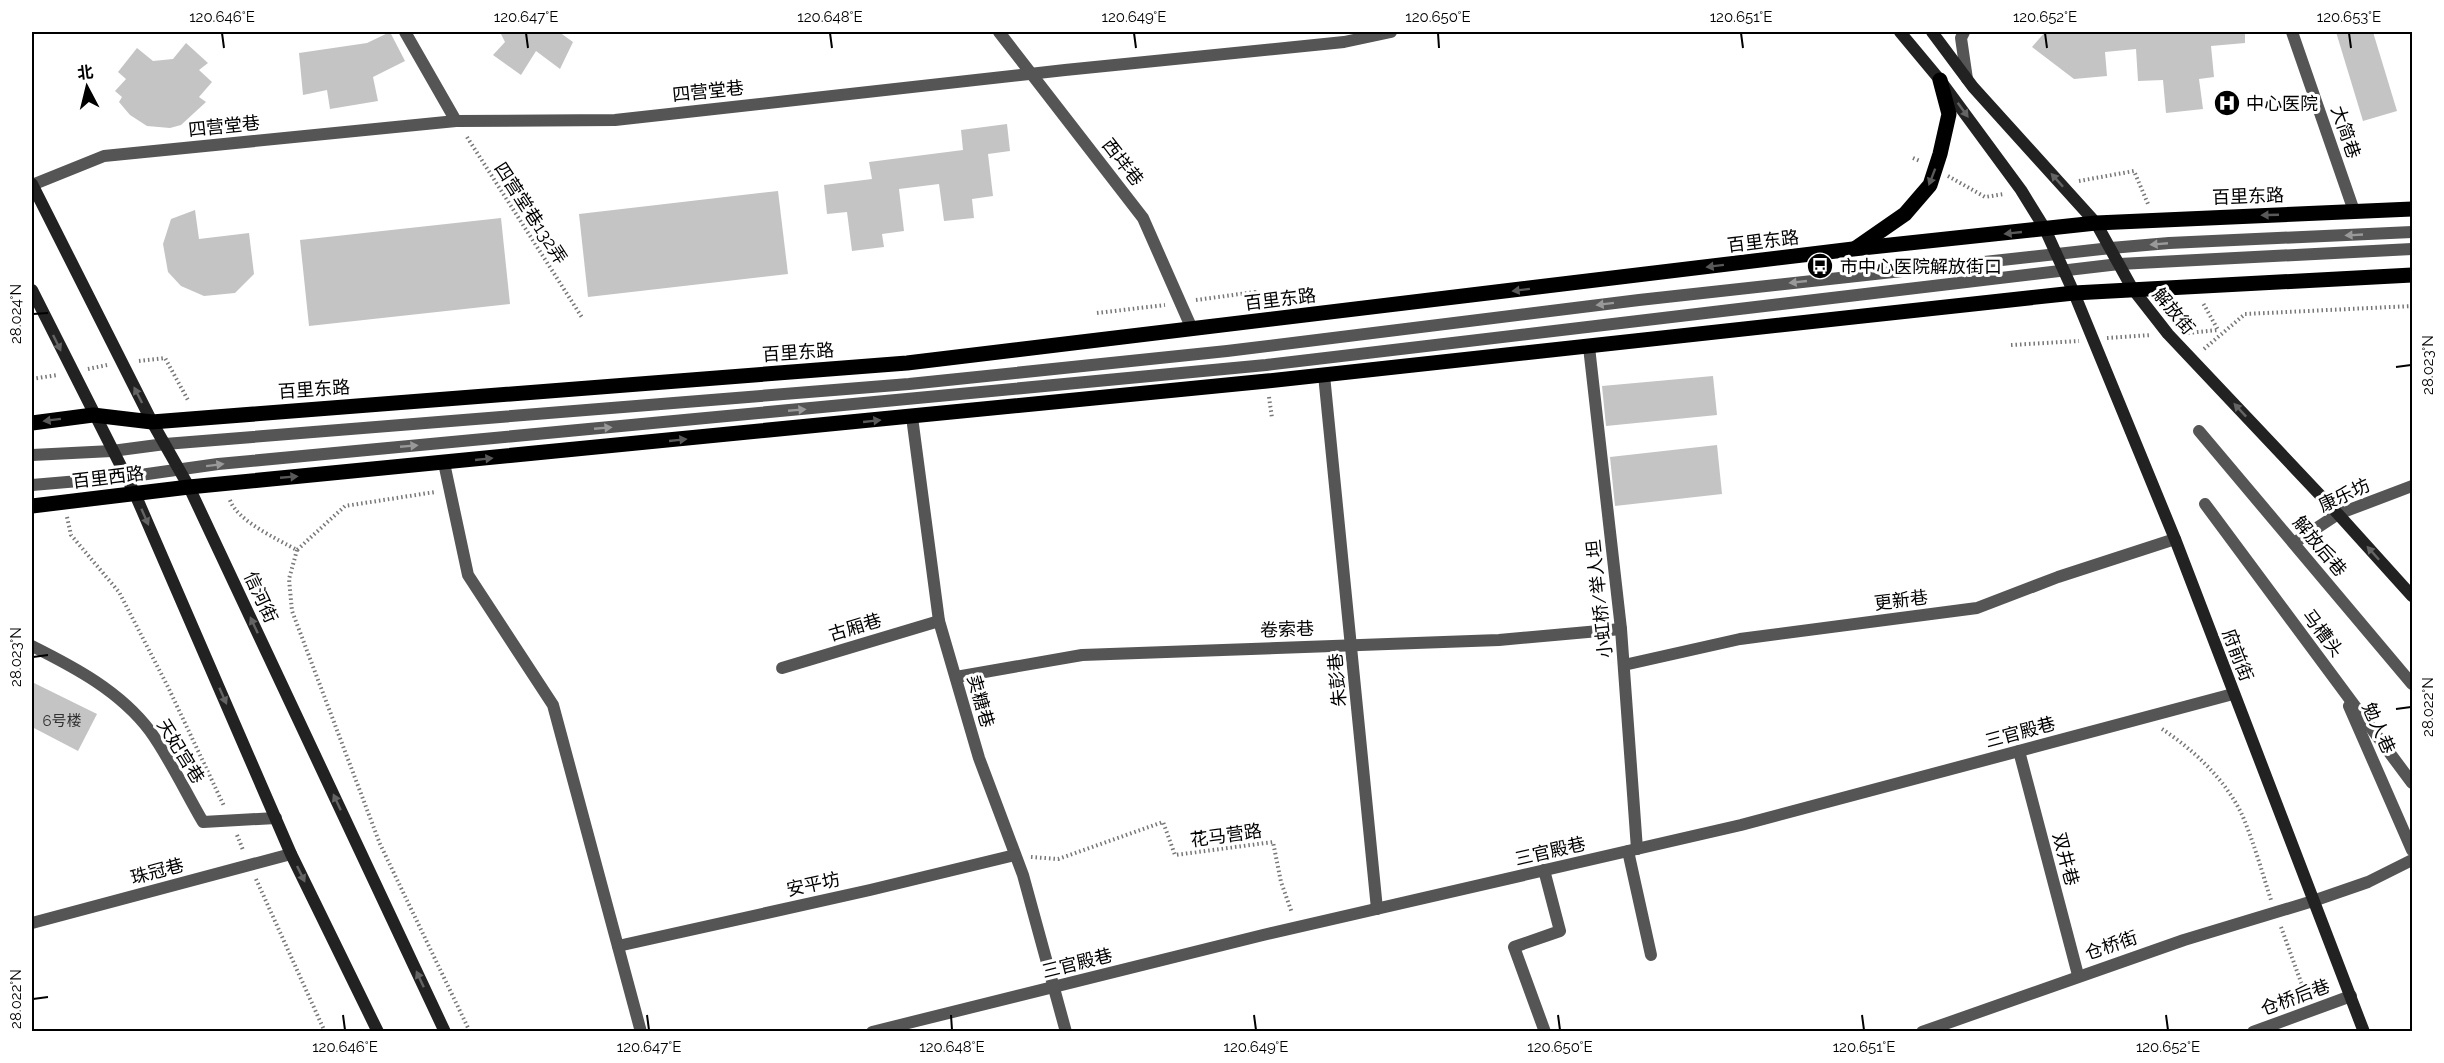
<svg xmlns="http://www.w3.org/2000/svg" width="2444" height="1063" viewBox="0 0 2444 1063" font-family="Raleway,'Noto Sans SC',sans-serif">
<style>
.building{fill:#c4c4c4}
.lines{fill:none;stroke-linecap:round;stroke-linejoin:round}
.path{stroke:#777;stroke-width:4;stroke-dasharray:1.5 3;stroke-linecap:butt}
.lane{stroke:#555;stroke-width:12}
.street{stroke:#555;stroke-width:12}
.secondary{stroke:#222;stroke-width:12}
.primary{stroke:#000;stroke-width:15}
.oneway{fill:#646464}
.oneway2{fill:#595959}
.oneway3{fill:#999}
.ticks{fill:none;stroke:#000;stroke-width:2}
.labels{text-anchor:middle;dominant-baseline:central;stroke-width:6;stroke-linejoin:round;paint-order:stroke}
.number-label{font-size:15px;fill:#313131}
.street-label{font-size:18px;fill:#000;stroke:#fff}
.poi-label{font-size:18px;fill:#000;stroke:#fff;text-anchor:start}
.neatline{fill:none;stroke:#000;stroke-width:2}
.ticks-label{font-size:15px;text-anchor:middle;fill:#000}
</style>
<rect width="100%" height="100%" fill="#fff"/>
<g class="building">
<polygon points="390,32 405,61 373,77 378,101 330,109 327,90 303,95 299,53 367,43"/>
<polygon points="500,32 559,32 573,42 560,69 536,51 521,75 493,55 505,42"/>
<polygon points="2045,32 2245,32 2245,43 2211,46 2214,77 2199,79 2203,109 2166,113 2163,80 2138,81 2136,49 2105,52 2107,76 2074,79 2032,47"/>
<polygon points="2336,32 2373,32 2397,111 2363,121"/>
<polygon points="186,43 208,63 199,70 212,82 199,97 206,102 181,125 170,128 147,126 130,115 119,102 122,97 115,91 126,79 118,72 137,48 153,61 173,59"/>
<polygon points="1007,124 1010,151 988,154 993,196 972,199 974,218 944,221 939,184 899,189 904,231 882,234 884,247 852,251 847,212 827,214 824,185 872,179 869,162 963,150 961,130"/>
<polygon points="778,191 788,274 588,297 579,214"/>
<polygon points="195,210 199,239 249,233 254,274 235,293 204,296 181,286 168,272 163,244 171,219"/>
<polygon points="501,218 510,304 309,326 300,240"/>
<polygon points="1713,376 1717,415 1606,426 1602,386"/>
<polygon points="1717,445 1722,494 1615,506 1610,457"/>
<polygon points="32,682 97,714 78,751 32,727"/>
</g>
<g class="lines">
<g class="path">
<polyline points="467,137 583,319"/>
<polyline points="1913,158 1920,161"/>
<polyline points="1948,176 1985,197 2004,194"/>
<polyline points="2079,181 2134,171 2148,204"/>
<polyline points="1196,300 1255,292 1257,306"/>
<polyline points="1097,313 1165,305"/>
<polyline points="2188,333 2218,330 2203,303"/>
<polyline points="2107,338 2151,335"/>
<polyline points="2011,345 2079,341"/>
<polyline points="2204,349 2245,314 2412,306"/>
<polyline points="139,361 165,358 189,402"/>
<polyline points="88,369 107,365"/>
<polyline points="32,379 57,375"/>
<polyline points="1269,397 1272,418"/>
<path d="M230,500C237,521 279,540 297,550L345,506L435,492"/>
<polyline points="67,517 71,535 119,592 168,687 224,806"/>
<polyline points="297,550 289,579 292,611 380,844 470,1032"/>
<path d="M2162,729C2194,750 2227,781 2243,817C2254,843 2262,872 2271,900"/>
<polyline points="237,835 243,850"/>
<polyline points="1031,857 1058,859 1163,822 1175,855 1273,842 1281,882 1292,913"/>
<polyline points="256,879 325,1032"/>
<polyline points="2281,927 2306,996"/>
</g>
<g class="lane">
<polyline points="1964,32 1961,38 1967,79"/>
<polyline points="1589,347 1621,629 1637,849"/>
<polyline points="1324,375 1377,909"/>
<polyline points="912,417 939,621 979,758 1023,875 1066,1032"/>
<polyline points="2199,431 2412,684"/>
<polyline points="32,455 112,451 165,444 909,384 1227,351 1639,300 2111,248 2169,243 2412,232"/>
<polyline points="32,485 126,477 218,464 1266,365 2119,264 2412,249"/>
<path d="M32,646C74,667 120,691 150,731C169,757 186,793 203,822L276,818"/>
<polyline points="1624,665 1740,639 1977,608 2058,577 2175,539"/>
<polyline points="782,668 939,621"/>
<polyline points="956,677 1082,655 1499,640 1621,629"/>
<polyline points="2019,751 2078,975"/>
<polyline points="1628,851 1651,955"/>
<polyline points="1544,870 1560,931 1514,947 1545,1032"/>
<polyline points="618,946 870,890 1015,855"/>
<polyline points="872,1032 1263,935 1741,825 2233,694"/>
<polyline points="1922,1032 2184,940 2313,901"/>
<polyline points="2253,1032 2351,996"/>
</g>
<g class="street">
<polyline points="405,32 456,121"/>
<polyline points="999,32 1143,218 1192,329"/>
<polyline points="2292,32 2354,211"/>
<polyline points="32,185 104,156 456,121 615,120 1065,70 1344,42 1391,32"/>
<polyline points="444,463 468,575 553,705 641,1032"/>
<polyline points="2205,504 2412,783"/>
<polyline points="2294,543 2338,514 2412,486"/>
<polyline points="2349,706 2412,850"/>
<polyline points="2313,901 2368,882 2412,860"/>
<polyline points="32,923 291,854"/>
</g>
<g class="secondary">
<polyline points="1900,32 1940,80 2021,190 2045,229 2074,293 2175,539 2364,1032"/>
<polyline points="1932,32 1973,87 2096,223 2132,288 2168,334 2338,514 2412,596"/>
<polyline points="32,184 152,422 189,487 445,1032"/>
<polyline points="32,290 135,494 291,854 378,1032"/>
</g>
<g class="primary">
<polyline points="1856,248 1905,214 1930,185 1940,154 1949,114 1940,80"/>
<polyline points="32,423 93,415 152,422 907,363 1853,249 2096,223 2412,209"/>
<polyline points="32,506 189,487 1267,381 2074,293 2412,275"/>
</g>
</g>
<defs><path id="oneway-solid" d="M-6-.8H1V-3.2L6.5 0L1 3.2V.8H-6Z" transform="scale(1.5)"/></defs>
<g class="oneway">
<use href="#oneway-solid" transform="translate(1963 110) rotate(54)"/>
<use href="#oneway-solid" transform="translate(2057 180) rotate(-132)"/>
<use href="#oneway-solid" transform="translate(57 343) rotate(64)"/>
<use href="#oneway-solid" transform="translate(138 395) rotate(-117)"/>
<use href="#oneway-solid" transform="translate(2240 410) rotate(-133)"/>
<use href="#oneway-solid" transform="translate(145 517) rotate(66)"/>
<use href="#oneway-solid" transform="translate(2373 553) rotate(-132)"/>
<use href="#oneway-solid" transform="translate(254 625) rotate(-115)"/>
<use href="#oneway-solid" transform="translate(223 696) rotate(66)"/>
<use href="#oneway-solid" transform="translate(337 802) rotate(-115)"/>
<use href="#oneway-solid" transform="translate(301 874) rotate(64)"/>
<use href="#oneway-solid" transform="translate(420 979) rotate(-115)"/>
</g>
<g class="oneway2">
<use href="#oneway-solid" transform="translate(1932 177) rotate(111)"/>
<use href="#oneway-solid" transform="translate(2270 215) rotate(178)"/>
<use href="#oneway-solid" transform="translate(2013 233) rotate(174)"/>
<use href="#oneway-solid" transform="translate(1715 266) rotate(173)"/>
<use href="#oneway-solid" transform="translate(1521 290) rotate(173)"/>
<use href="#oneway-solid" transform="translate(52 420) rotate(173)"/>
<use href="#oneway-solid" transform="translate(872 421) rotate(-6)"/>
<use href="#oneway-solid" transform="translate(678 440) rotate(-6)"/>
<use href="#oneway-solid" transform="translate(484 459) rotate(-6)"/>
<use href="#oneway-solid" transform="translate(289 477) rotate(-5)"/>
</g>
<g class="oneway3">
<use href="#oneway-solid" transform="translate(2354 235) rotate(177)"/>
<use href="#oneway-solid" transform="translate(2159 244) rotate(175)"/>
<use href="#oneway-solid" transform="translate(1798 282) rotate(174)"/>
<use href="#oneway-solid" transform="translate(1605 304) rotate(173)"/>
<use href="#oneway-solid" transform="translate(797 410) rotate(-5)"/>
<use href="#oneway-solid" transform="translate(603 428) rotate(-5)"/>
<use href="#oneway-solid" transform="translate(409 446) rotate(-5)"/>
<use href="#oneway-solid" transform="translate(215 465) rotate(-7)"/>
</g>
<path class="ticks" d="M222,33L224,48M526,33L528,48M830,33L832,48M1134,33L1136,48M1438,33L1439,48M1741,33L1743,48M2045,33L2047,48M2349,33L2351,48M33,314L48,313M2396,367L2411,365M33,657L48,655M2396,709L2411,707M33,999L48,997M343,1015L345,1030M647,1015L649,1030M951,1015L952,1030M1254,1015L1256,1030M1558,1015L1560,1030M1862,1015L1864,1030M2166,1015L2168,1030"/>
<defs>
<g id="hospital-disc" transform="scale(1.35)"><circle r="9.5" fill="#000" stroke="#fff"/><path d="M-5-5h3v3.5h4V-5h3V5h-3V1.5h-4V5h-3Z" fill="#fff"/></g>
<g id="bus-disc" transform="scale(1.35)"><circle r="9.5" fill="#000" stroke="#fff"/><path d="M-5-6H5V4H4V6H2V4H-2V6H-4V4H-5ZM-3.5-4V0h7V-4ZM-3.5 1.2v1.5H-2V1.2ZM2 1.2v1.5H3.5V1.2Z" fill="#fff"/></g>
</defs>
<g fill-rule="evenodd">
<use href="#hospital-disc" x="2227" y="103"/>
<use href="#bus-disc" x="1820" y="266"/>
</g>
<g class="labels">
<g class="number-label">
<text x="62" y="721">6号楼</text>
</g>
<g class="street-label">
<text transform="translate(708 91) rotate(-6)">四营堂巷</text>
<text transform="translate(224 126) rotate(-6)">四营堂巷</text>
<text transform="translate(2346 132) rotate(71)">大简巷</text>
<text transform="translate(1123 162) rotate(52)">西垟巷</text>
<text transform="translate(2248 196) rotate(-2)">百里东路</text>
<text transform="translate(531 213) rotate(57)">四营堂巷132弄</text>
<text transform="translate(1763 241) rotate(-7)">百里东路</text>
<text transform="translate(1280 299) rotate(-7)">百里东路</text>
<text transform="translate(2174 311) rotate(50)">解放街</text>
<text transform="translate(798 352) rotate(-4)">百里东路</text>
<text transform="translate(314 389) rotate(-4)">百里东路</text>
<text transform="translate(108 477) rotate(-7)">百里西路</text>
<text transform="translate(2344 495) rotate(-25)">康乐坊</text>
<text transform="translate(2320 546) rotate(50)">解放后巷</text>
<text transform="translate(261 597) rotate(65)">信河街</text>
<text transform="translate(1599 599) rotate(-96)">小虹桥/举人坦</text>
<text transform="translate(1901 600) rotate(-7)">更新巷</text>
<text transform="translate(855 627) rotate(-17)">古厢巷</text>
<text transform="translate(1287 629) rotate(-2)">卷索巷</text>
<text transform="translate(2323 633) rotate(53)">马槽头</text>
<text transform="translate(2238 655) rotate(69)">府前街</text>
<text transform="translate(1337 680) rotate(-95)">朱彭巷</text>
<text transform="translate(981 701) rotate(74)">卖糖巷</text>
<text transform="translate(2379 728) rotate(66)">勉人巷</text>
<text transform="translate(2020 732) rotate(-15)">三官殿巷</text>
<text transform="translate(181 751) rotate(58)">天妃宫巷</text>
<text transform="translate(1226 835) rotate(-8)">花马营路</text>
<text transform="translate(1550 851) rotate(-13)">三官殿巷</text>
<text transform="translate(2066 859) rotate(75)">双井巷</text>
<text transform="translate(157 871) rotate(-15)">珠冠巷</text>
<text transform="translate(813 884) rotate(-12)">安平坊</text>
<text transform="translate(2111 945) rotate(-19)">仓桥街</text>
<text transform="translate(1077 963) rotate(-14)">三官殿巷</text>
<text transform="translate(2295 997) rotate(-20)">仓桥后巷</text>
</g>
<g class="poi-label">
<text x="2246" y="103">中心医院</text>
<text x="1840" y="266">市中心医院解放街口</text>
</g>
</g>
<rect width="2444" height="1063" fill="none" stroke="#ffffff" stroke-width="66"/>
<g transform="translate(87 87) rotate(353)" stroke="#ffffff" stroke-width="4.5" paint-order="stroke">
<path d="M0-4.5L10 22L0 15L-10 22Z" fill="#000000"/>
<text y="-9" font-size="16" font-weight="bold" text-anchor="middle" fill="#000000">北</text>
</g>
<rect x="33" y="33" width="2378" height="997" class="neatline"/>
<g class="ticks-label">
<text x="222" y="22">120.646°E</text>
<text x="526" y="22">120.647°E</text>
<text x="830" y="22">120.648°E</text>
<text x="1134" y="22">120.649°E</text>
<text x="1438" y="22">120.650°E</text>
<text x="1741" y="22">120.651°E</text>
<text x="2045" y="22">120.652°E</text>
<text x="2349" y="22">120.653°E</text>
<text transform="translate(16 314) rotate(-90)" y="5">28.024°N</text>
<text transform="translate(2428 365) rotate(-90)" y="5">28.023°N</text>
<text transform="translate(16 657) rotate(-90)" y="5">28.023°N</text>
<text transform="translate(2428 707) rotate(-90)" y="5">28.022°N</text>
<text transform="translate(16 999) rotate(-90)" y="5">28.022°N</text>
<text x="345" y="1052">120.646°E</text>
<text x="649" y="1052">120.647°E</text>
<text x="952" y="1052">120.648°E</text>
<text x="1256" y="1052">120.649°E</text>
<text x="1560" y="1052">120.650°E</text>
<text x="1864" y="1052">120.651°E</text>
<text x="2168" y="1052">120.652°E</text>
</g>
</svg>
